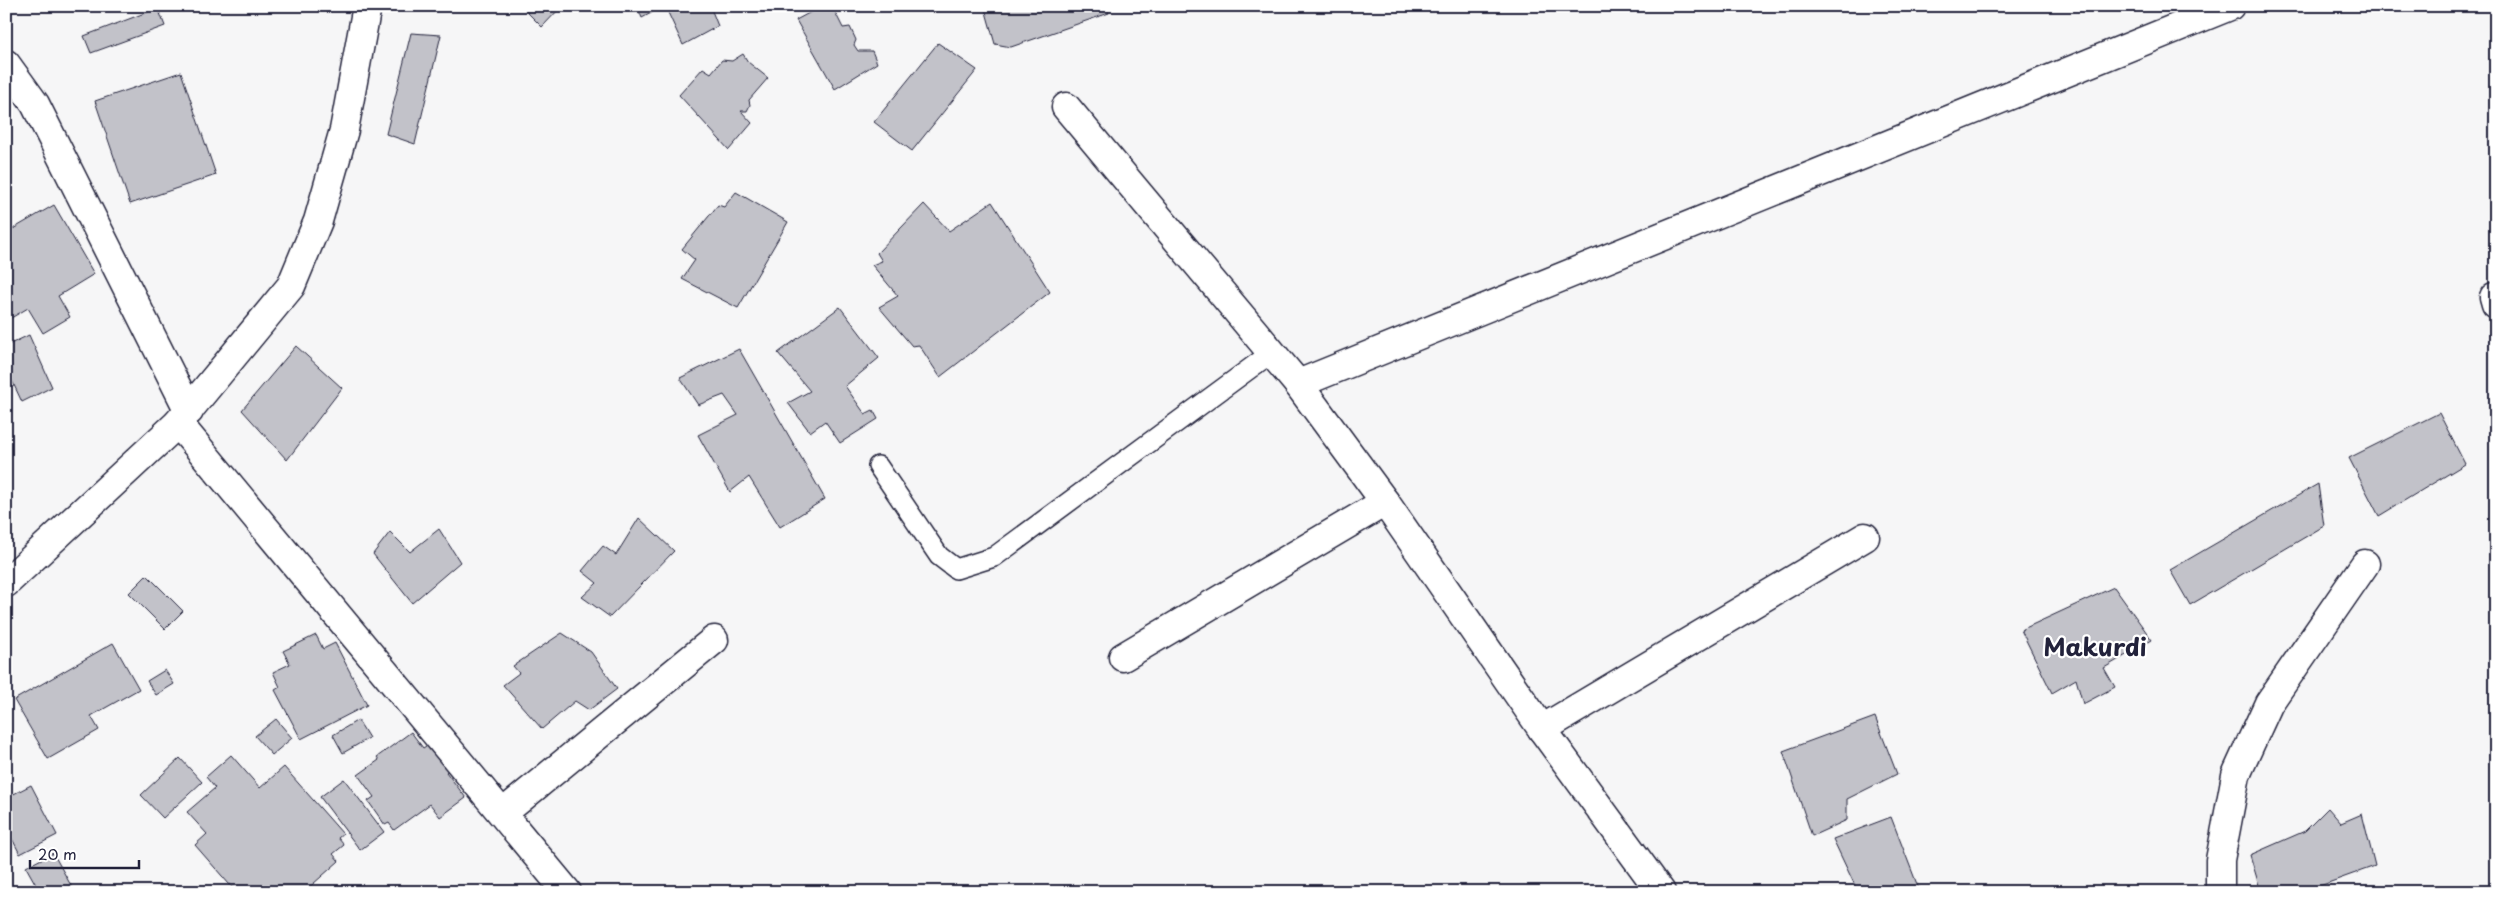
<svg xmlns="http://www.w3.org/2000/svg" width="2502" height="898" viewBox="0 0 2502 898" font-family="'Playpen Sans',sans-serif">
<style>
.building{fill:#c2c2c9;stroke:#22223b}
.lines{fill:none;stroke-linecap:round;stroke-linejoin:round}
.service-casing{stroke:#22223b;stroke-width:22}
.minor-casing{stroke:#22223b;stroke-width:31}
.service{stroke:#fff;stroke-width:19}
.minor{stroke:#fff;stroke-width:28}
.labels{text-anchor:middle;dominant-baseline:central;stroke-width:4.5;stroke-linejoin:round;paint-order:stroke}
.town-label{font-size:24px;font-weight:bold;fill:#22223b;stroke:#fff}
</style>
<rect width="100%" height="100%" fill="#f6f6f7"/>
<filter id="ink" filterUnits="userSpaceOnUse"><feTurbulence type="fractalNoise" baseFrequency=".02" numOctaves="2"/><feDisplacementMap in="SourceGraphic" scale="10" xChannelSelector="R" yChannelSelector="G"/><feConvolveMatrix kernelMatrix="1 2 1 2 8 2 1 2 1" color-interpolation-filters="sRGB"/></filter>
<g filter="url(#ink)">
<g class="building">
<polygon points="521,6 562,6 542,27"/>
<polygon points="637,6 664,6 642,18"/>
<polygon points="665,6 710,6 718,26 683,45"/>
<polygon points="822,6 832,6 843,28 850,27 856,40 854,45 858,51 872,51 877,63 835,89 796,20"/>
<polygon points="982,6 1106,6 1109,13 1011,47 995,44 986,12"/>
<polygon points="158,8 165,26 91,53 84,36"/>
<polygon points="411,33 441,35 415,144 386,134"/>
<polygon points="938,43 977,70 912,151 874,122"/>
<polygon points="743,54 748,62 768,78 749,100 750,105 747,111 741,111 752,123 729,150 679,95 703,68 711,73 722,60 732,61"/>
<polygon points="181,72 216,175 130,204 95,101"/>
<polygon points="736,192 788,222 738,308 682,279 695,260 682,249 718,205 724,207"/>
<polygon points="992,202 1050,292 940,377 919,345 912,346 879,307 898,296 872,265 882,261 877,253 924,204 949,231"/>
<polygon points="54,205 94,274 58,296 70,317 43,333 28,308 6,321 6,233"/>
<polygon points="840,307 879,358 845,386 865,414 873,410 878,419 840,443 825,421 810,432 788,403 810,391 778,353"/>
<polygon points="29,335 52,387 22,402 6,368 6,346"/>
<polygon points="296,346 342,388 287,460 242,410"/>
<polygon points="739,349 825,499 780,527 749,477 730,492 698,435 738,415 724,395 698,405 680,378"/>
<polygon points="2439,413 2465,464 2379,516 2349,458"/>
<polygon points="2318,484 2324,526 2190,605 2170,570"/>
<polygon points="639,518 674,551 610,617 582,597 597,583 582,571 603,546 616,555"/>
<polygon points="439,529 460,562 412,603 373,554 390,532 410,552"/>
<polygon points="147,575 183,611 165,629 129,593"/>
<polygon points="2114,587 2152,640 2104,668 2115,687 2083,704 2076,679 2052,693 2021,630"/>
<polygon points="562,633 591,652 617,689 589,710 575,701 542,729 503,685 519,673 513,666"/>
<polygon points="316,635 323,649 335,643 367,705 301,739 275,690 280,687 273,672 290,664 283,651"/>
<polygon points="113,643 139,689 91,716 99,730 48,759 14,700"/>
<polygon points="165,670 174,684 156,695 147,681"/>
<polygon points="1875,717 1897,774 1847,799 1847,820 1812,836 1783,751"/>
<polygon points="276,719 292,738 272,755 255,736"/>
<polygon points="358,720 369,738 343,753 333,735"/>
<polygon points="411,732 423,748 432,742 451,768 446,772 466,798 440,817 430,804 394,830 389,823 385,825 368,801 374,797 358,775 379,760 377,757"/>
<polygon points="231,755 260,788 284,767 343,834 338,838 344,845 333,854 339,861 304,892 236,892 195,845 207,834 187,812 215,788 206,777"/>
<polygon points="180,758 202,782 163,818 141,795"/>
<polygon points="344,779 384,832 360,850 320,797"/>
<polygon points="31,785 57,835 20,854 6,827 6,798"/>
<polygon points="2328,808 2341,823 2362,814 2375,866 2303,892 2261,892 2250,855 2305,831"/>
<polygon points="1891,817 1920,892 1858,892 1833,839"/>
<polygon points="53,853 74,891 73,892 40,892 26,867"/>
</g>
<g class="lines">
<g class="service-casing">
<polyline id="service" points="878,466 939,556 956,569 994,557 1271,353"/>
</g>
<g class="minor-casing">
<g id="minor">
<polyline points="6,64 35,104 189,411"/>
<polyline points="1066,107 1298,384 1385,502 1542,729 1661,892"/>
<polyline points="2494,297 2496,304"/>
<polyline points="1298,384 2230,6"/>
<polyline points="178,423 567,892"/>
<polyline points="6,583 178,423 291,286 318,221 344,130 367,6"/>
<polyline points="1123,657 1385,502"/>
<polyline points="1542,729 1865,537"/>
<polyline points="503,813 714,640"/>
<polyline points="2220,892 2220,860 2236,775 2269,703 2365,564"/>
</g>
</g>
<use href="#service" class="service"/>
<use href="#minor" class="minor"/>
</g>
</g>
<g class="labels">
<g class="town-label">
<text x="2095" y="646">Makurdi</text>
</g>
</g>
<rect width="2502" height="898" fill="none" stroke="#fff" stroke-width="25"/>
<rect x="12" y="12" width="2477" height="873" fill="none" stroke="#22223b" stroke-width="2" filter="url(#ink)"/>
<path d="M30 860v8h109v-8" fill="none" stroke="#22223b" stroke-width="2.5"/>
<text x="38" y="860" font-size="15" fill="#22223b" stroke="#ffffff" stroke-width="4" paint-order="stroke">20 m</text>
</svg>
